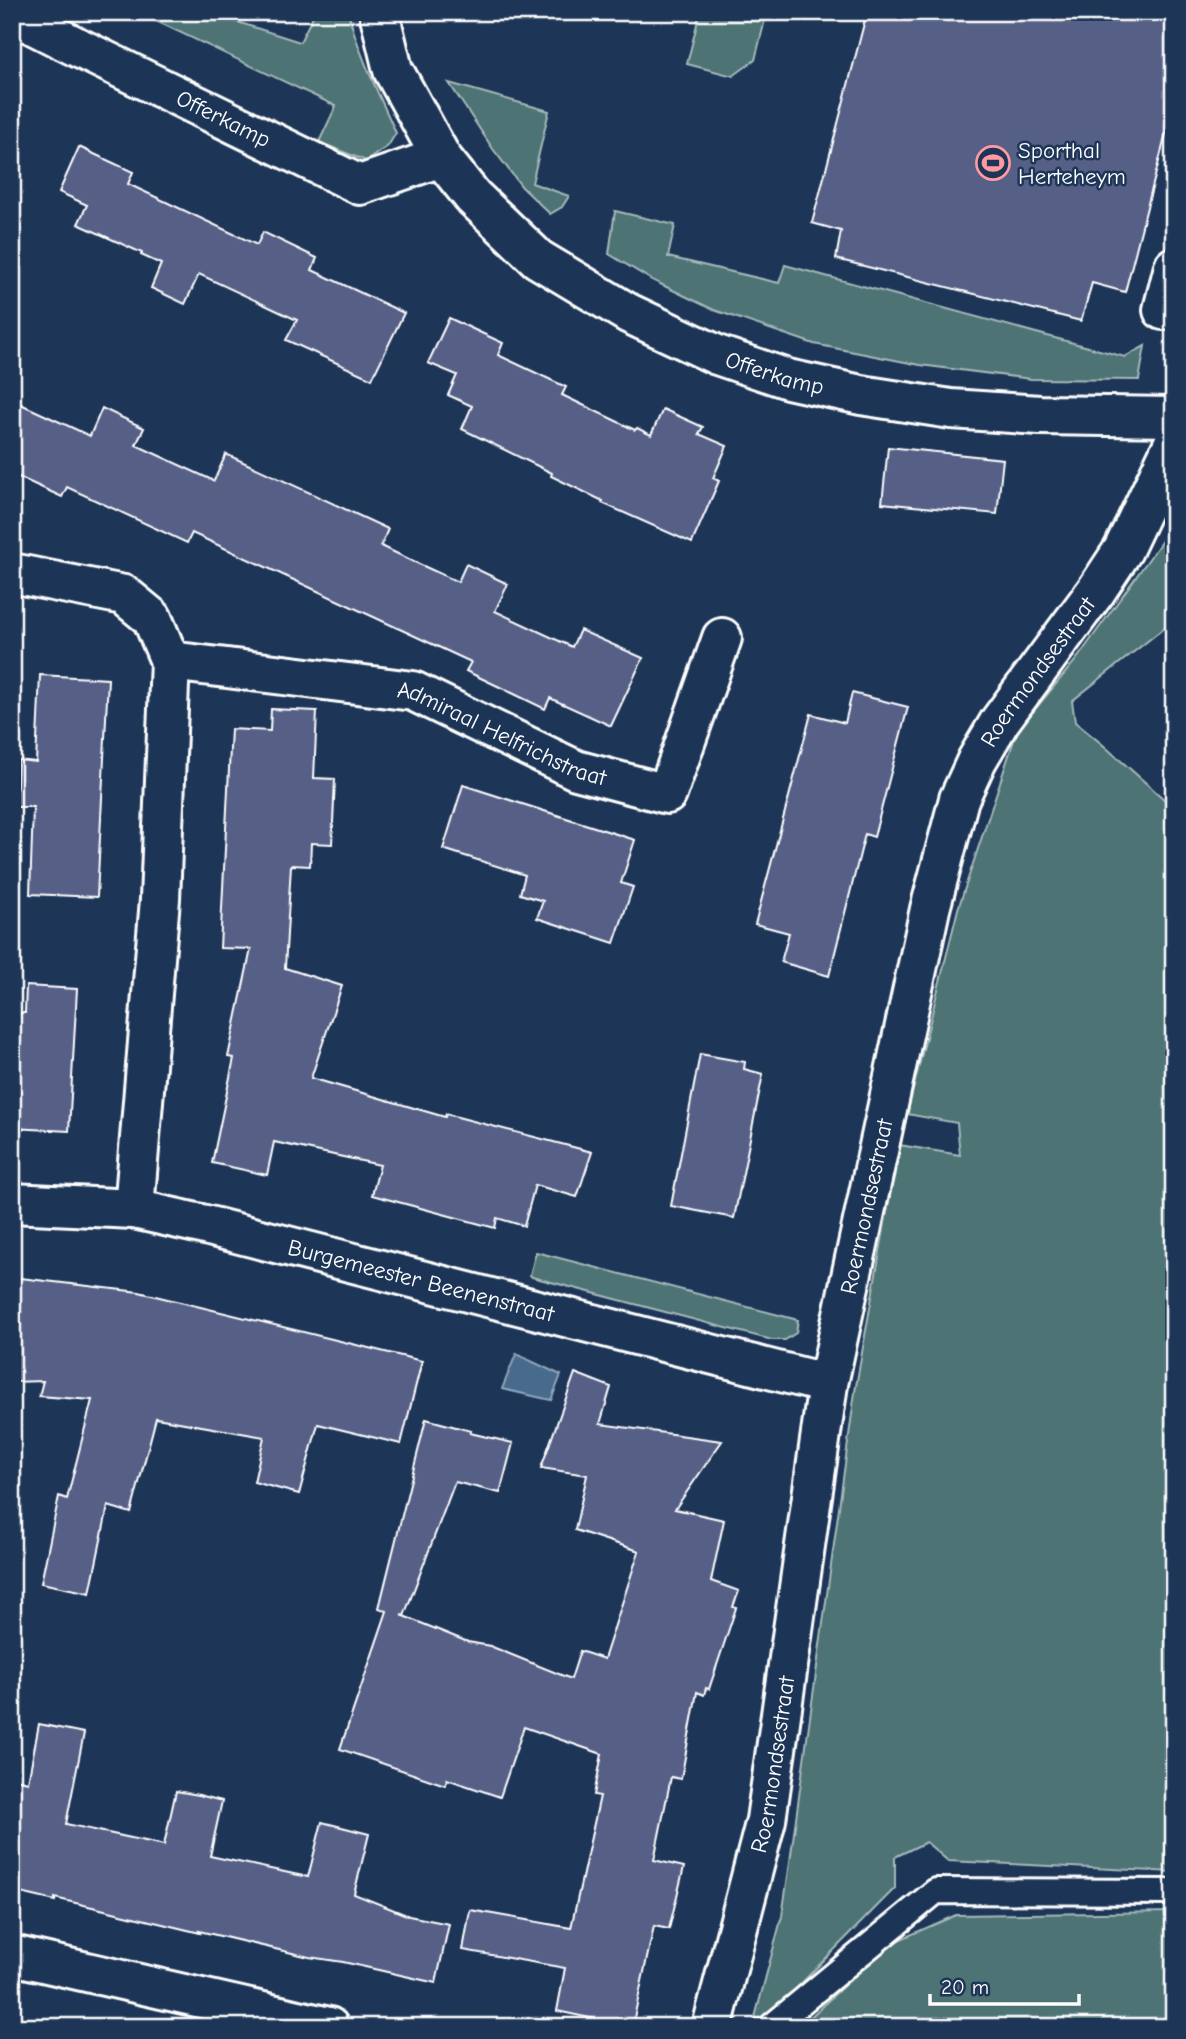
<svg xmlns="http://www.w3.org/2000/svg" width="1186" height="2039" viewBox="0 0 1186 2039" font-family="'Comic Neue',sans-serif">
<style>
.green{fill:#4e7375;stroke:#a6b9ba;stroke-width:2}
.water{fill:#466b8d;stroke:#90a6bb;stroke-width:2}
.building{fill:#576087;stroke:#fff;stroke-width:2}
.lines{fill:none;stroke-linecap:round;stroke-linejoin:round}
.lane-casing{stroke:#fff;stroke-width:30}
.street-casing{stroke:#fff;stroke-width:44}
.secondary-casing{stroke:#fff;stroke-width:44}
.lane{stroke:#1d3557;stroke-width:24}
.street{stroke:#1d3557;stroke-width:38}
.secondary{stroke:#1d3557;stroke-width:38}
.labels{text-anchor:middle;dominant-baseline:central;stroke-width:5;stroke-linejoin:round;paint-order:stroke}
.street-label{font-size:23px;fill:#fff;stroke:#1d3557}
.poi-label{font-size:23px;fill:#fff;stroke:#1d3557;text-anchor:start}
</style>
<rect width="100%" height="100%" fill="#1d3557"/>
<filter id="ink" filterUnits="userSpaceOnUse"><feTurbulence type="fractalNoise" baseFrequency=".0143" numOctaves="2"/><feDisplacementMap in="SourceGraphic" scale="14" xChannelSelector="R" yChannelSelector="G"/><feConvolveMatrix kernelMatrix="1 2 1 2 8 2 1 2 1" color-interpolation-filters="sRGB"/></filter>
<g filter="url(#ink)">
<g class="green">
<path d="M137,12H206L300,42L315,12H348C359,54 378,93 396,133L388,146L366,161L319,142L336,106Z"/>
<polygon points="700,12 767,12 755,60 733,76 687,64"/>
<polygon points="449,83 549,111 532,183 569,196 562,207 550,214 522,187 493,149"/>
<polygon points="615,211 675,225 668,257 779,283 785,265 1125,357 1145,346 1139,380 1031,379 920,365 814,344 714,310 652,280 609,254"/>
<polygon points="1174,524 1174,620 1072,701 1075,722 1102,744 1174,808 1174,1872 948,1861 926,1842 895,1857 895,1888 774,2011 754,2021 782,1916 788,1876 855,1392 899,1145 960,1155 957,1123 907,1114 958,909 1017,731 1076,660"/>
<polygon points="536,1252 798,1320 796,1333 785,1340 772,1340 532,1277 530,1275"/>
<polygon points="1174,1912 1174,2027 800,2027 887,1945 956,1915"/>
</g>
<polygon class="water" points="516,1354 561,1375 551,1400 502,1389"/>
<g class="building">
<polygon points="867,12 1174,12 1174,103 1125,292 1092,283 1081,321 836,259 841,231 812,223"/>
<polygon points="79,147 133,172 128,184 257,245 263,232 317,258 312,270 404,313 372,379 286,340 297,320 199,274 185,304 151,288 161,264 141,255 142,253 78,224 87,205 59,192"/>
<polygon points="449,318 503,343 498,355 566,387 562,395 635,430 637,428 651,435 663,409 703,427 699,434 727,446 713,478 719,481 692,543 602,503 603,501 551,476 552,473 462,429 472,406 448,395 457,375 428,363"/>
<polygon points="12,400 90,436 102,408 144,428 136,445 214,481 226,454 388,529 381,546 419,564 458,582 466,564 508,584 495,611 572,647 580,630 643,658 611,726 550,698 545,709 506,690 466,671 471,662 192,533 187,543 67,487 62,497 12,474"/>
<polygon points="888,447 1003,459 997,514 882,503"/>
<polygon points="40,675 108,679 97,897 30,894 33,807 16,807 18,760 36,762"/>
<polygon points="852,693 908,707 874,837 865,834 829,976 781,962 789,933 755,924 811,714 845,723"/>
<polygon points="271,709 317,711 314,778 335,779 332,844 311,843 310,866 291,865 285,968 342,986 311,1078 445,1117 446,1114 592,1152 577,1197 535,1185 524,1226 497,1218 495,1228 372,1195 380,1165 274,1142 267,1175 212,1163 234,1058 228,1057 251,949 220,948 231,729 270,731"/>
<polygon points="463,785 635,840 621,883 633,887 614,943 537,918 543,901 520,894 525,875 443,849"/>
<polygon points="26,986 77,989 69,1131 12,1128 12,1013 25,1013"/>
<polygon points="700,1054 745,1062 744,1069 763,1074 734,1218 671,1206"/>
<polygon points="12,1277 139,1292 422,1361 401,1444 318,1424 299,1494 254,1482 264,1437 156,1418 131,1513 108,1506 90,1593 41,1583 59,1496 67,1499 92,1400 39,1396 43,1381 12,1382"/>
<polygon points="575,1373 611,1387 600,1424 722,1441 675,1509 724,1520 711,1581 739,1591 733,1607 736,1608 709,1689 706,1688 704,1695 697,1692 681,1779 671,1777 654,1860 684,1867 669,1929 654,1926 632,2027 557,2011 565,1968 463,1950 470,1910 571,1928 600,1796 594,1795 602,1754 524,1727 500,1797 447,1779 445,1785 340,1749 387,1611 379,1608 426,1419 471,1431 470,1433 513,1443 500,1493 455,1482 404,1616 401,1615 468,1642 490,1646 571,1679 580,1651 604,1659 639,1551 575,1530 587,1475 541,1468"/>
<polygon points="39,1724 84,1733 66,1824 164,1845 176,1791 199,1795 222,1801 210,1856 308,1877 322,1822 369,1834 354,1894 409,1916 449,1924 436,1983 343,1962 309,1957 199,1931 200,1933 55,1898 55,1901 12,1891 12,1778 28,1782"/>
</g>
<g class="lines">
<g class="lane-casing">
<polyline id="lane" points="771,2027 936,1891 1174,1892"/>
</g>
<g class="street-casing">
<g id="street">
<path id="s1" d="M12,14L71,44L360,185L441,157"/>
<polyline points="1163,310 1174,267"/>
<polyline points="12,573 124,595 152,618 170,661 160,899 134,1209"/>
<path id="s2" d="M170,661L413,691L576,770L667,794L722,638"/>
<path id="s3" d="M12,1203L134,1209L201,1224L828,1384"/>
<polyline points="12,1955 329,2027"/>
<path id="s4" d="M712,2027L766,1820L828,1384L930,909L959,799L977,760L1000,721L1096,591L1123,550L1174,443"/>
</g>
</g>
<g class="secondary-casing">
<g id="secondary">
<path id="s5" d="M379,12L393,70L441,157L473,197L538,259L628,313L717,355L788,379L861,395L951,409L1040,415L1174,417"/>
</g>
</g>
<use href="#lane" class="lane"/>
<use href="#street" class="street"/>
<use href="#secondary" class="secondary"/>
</g>
</g>
<defs>
<g id="stadium-ring" transform="scale(1.75)"><circle r="9.5" fill="#1d3557" stroke="#ff9aa2" stroke-width="1.5"/><path d="M0-5a6.5 5 0 1 0 0 10a6.5 5 0 1 0 0-10ZM-3.5-1.8h7v3.6h-7Z" fill="#ff9aa2"/></g>
</defs>
<g fill-rule="evenodd">
<use href="#stadium-ring" x="993" y="163"/>
</g>
<g class="labels">
<g class="street-label">
<text stroke="none"><textPath href="#s1" startOffset="236">Offerkamp</textPath></text>
<text stroke="none"><textPath href="#s5" startOffset="564">Offerkamp</textPath></text>
<text stroke="none"><textPath href="#s4" startOffset="1404">Roermondsestraat</textPath></text>
<text stroke="none"><textPath href="#s2" startOffset="343">Admiraal Helfrichstraat</textPath></text>
<text stroke="none"><textPath href="#s4" startOffset="836">Roermondsestraat</textPath></text>
<text stroke="none"><textPath href="#s3" startOffset="418">Burgemeester Beenenstraat</textPath></text>
<text stroke="none"><textPath href="#s4" startOffset="270">Roermondsestraat</textPath></text>
</g>
<g class="poi-label">
<text x="1018" y="150">Sporthal<tspan x="1018" dy="26">Herteheym</tspan></text>
</g>
</g>
<rect width="1186" height="2039" fill="none" stroke="#1d3557" stroke-width="42"/>
<rect x="21" y="21" width="1144" height="1997" fill="none" stroke="#fff" stroke-width="2.5" filter="url(#ink)"/>
<path d="M930 1994v10h149v-10" fill="none" stroke="#ffffff" stroke-width="3.5"/>
<text x="941" y="1994" font-size="21" fill="#ffffff" stroke="#1d3557" stroke-width="5" paint-order="stroke">20 m</text>
</svg>
